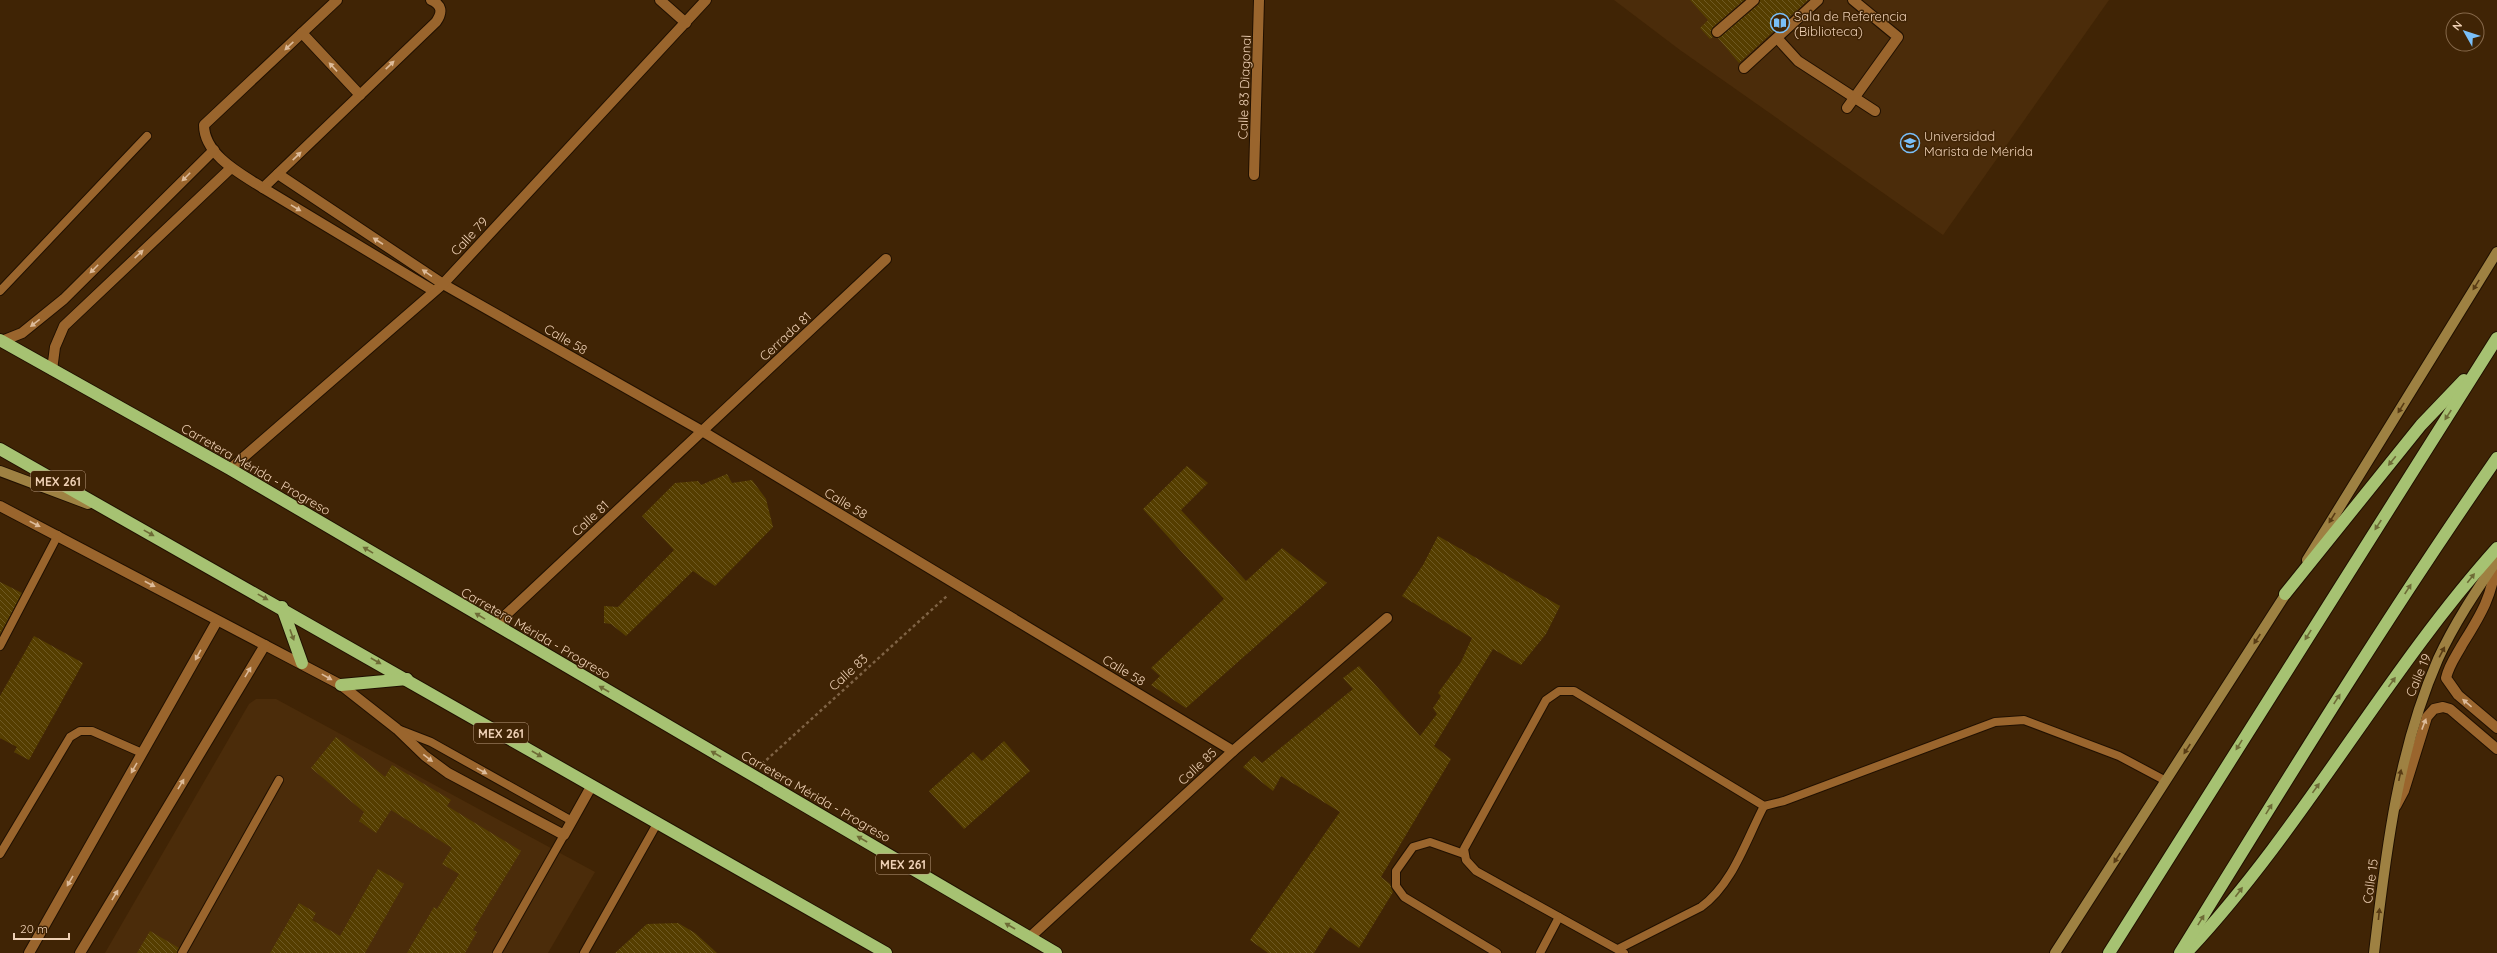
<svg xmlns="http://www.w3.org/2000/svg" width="2497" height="953" viewBox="0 0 2497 953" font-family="Quicksand,sans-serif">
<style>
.built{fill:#4b2c0a}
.building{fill:url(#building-back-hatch)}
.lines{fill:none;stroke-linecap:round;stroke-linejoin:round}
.lane-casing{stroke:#201001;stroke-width:10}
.street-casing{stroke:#201001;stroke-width:12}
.secondary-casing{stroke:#201001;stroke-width:12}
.highway-casing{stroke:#201001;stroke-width:14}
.path{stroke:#7f6345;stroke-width:2.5;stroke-dasharray:3 3;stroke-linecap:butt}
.lane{stroke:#9a652d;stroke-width:8}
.street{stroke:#9a652d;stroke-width:10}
.secondary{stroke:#9e8142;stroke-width:10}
.highway{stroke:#a6c272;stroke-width:12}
.oneway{fill:#ddbb9a}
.oneway2{fill:#583b14}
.oneway3{fill:#6e6b36}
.labels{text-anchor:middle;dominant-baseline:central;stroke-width:3;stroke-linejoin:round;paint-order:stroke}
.shield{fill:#402405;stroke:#ba9c80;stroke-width:1}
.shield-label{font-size:12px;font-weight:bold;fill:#eed0b5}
.poi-label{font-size:13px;fill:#eed0b5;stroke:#402405;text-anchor:start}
.street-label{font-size:13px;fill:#eed0b5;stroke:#402405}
</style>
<defs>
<pattern id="building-back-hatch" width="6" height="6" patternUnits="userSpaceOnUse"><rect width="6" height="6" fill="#553e00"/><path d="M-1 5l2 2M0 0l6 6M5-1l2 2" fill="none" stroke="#6e5923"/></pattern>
</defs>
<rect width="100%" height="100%" fill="#402405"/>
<g class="built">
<polygon points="1614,0 2109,0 1943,235 1680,50"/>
<polygon points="256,699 276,699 595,872 548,953 105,953 249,704"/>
</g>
<g class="building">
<polygon points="1690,0 1744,0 1713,27 1711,33 1713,37 1710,39 1700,28 1708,20"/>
<polygon points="1760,0 1808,0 1739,63 1718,38 1758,5"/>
<polygon points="1187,466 1208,483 1181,510 1246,581 1282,548 1327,583 1186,708 1151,685 1160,676 1151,668 1224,599 1143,509"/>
<polygon points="727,474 732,483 752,480 766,499 773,527 715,586 693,571 626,636 611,624 604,623 604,606 618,607 674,550 642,516 675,483 698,481 701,485"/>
<polygon points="1438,536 1560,606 1546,634 1521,665 1493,649 1434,746 1451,759 1381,877 1390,884 1393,892 1359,948 1330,927 1314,953 1268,953 1250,940 1340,812 1281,776 1273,791 1243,767 1254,756 1262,763 1353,689 1343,678 1359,666 1420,736 1437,714 1433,708 1441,696 1438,693 1461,662 1472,638 1402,596 1423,565"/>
<polygon points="0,582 22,593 0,634"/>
<polygon points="34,636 83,663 29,760 14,752 17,747 0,738 0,696"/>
<polygon points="336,737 385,777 392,765 451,800 447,806 521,851 473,930 477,932 465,953 407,953 434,907 437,909 459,874 442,864 452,848 391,810 376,833 359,821 364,812 311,768"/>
<polygon points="1004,741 1030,771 964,829 929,791 973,752 982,761"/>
<polygon points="378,869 404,884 365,953 270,953 299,903 316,913 312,920 340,936"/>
<polygon points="678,923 695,933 717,953 615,953 647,924"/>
<polygon points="150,931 179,948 177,953 137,953"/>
</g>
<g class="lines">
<g class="lane-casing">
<g id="lane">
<polyline points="0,291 147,136"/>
<polyline points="0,646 58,535"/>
<polyline points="400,730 431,742 572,821"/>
<polyline points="0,854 70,737 80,731 92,731 142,753"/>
<polyline points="1464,854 1430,842 1413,847 1396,871 1396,886 1404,897 1497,953"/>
<path d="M1618,949L1701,907C1733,884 1746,840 1764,806"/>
<polyline points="182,953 279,780"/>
<polyline points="497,953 564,835"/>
<polyline points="584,953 658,822"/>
<polyline points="1540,953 1559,917"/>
<polyline points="1624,953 1476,871 1466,860 1464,849 1546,700 1559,691 1574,691 1764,806 1784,801 1995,722 2024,720 2119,756 2166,781"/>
</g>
</g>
<g class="street-casing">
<g id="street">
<path d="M337,0L204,125C204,155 241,174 263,188L436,22C443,12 442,5 431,0"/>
<polyline points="660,0 686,23"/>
<polyline points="1717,32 1754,0"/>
<polyline points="302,33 360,95"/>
<polyline points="1778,39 1798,61 1875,111"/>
<polyline points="1744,68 1818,0"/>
<polyline points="1847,108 1898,37 1853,0"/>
<polyline points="278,174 443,284 702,431 1233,751"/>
<polyline points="1254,175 1259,0"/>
<polyline points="263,188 434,291"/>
<polyline points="2,341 22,333 64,299 214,150"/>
<polyline points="52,370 55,347 64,326 231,168"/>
<polyline points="230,469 443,284 706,0"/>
<polyline points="0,506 341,685 397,729 425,756 448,773 564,835 592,785"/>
<path d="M2495,563C2494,595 2478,619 2462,645C2456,656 2449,665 2446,678L2458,695L2497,728"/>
<polyline points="495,625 886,259"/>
<polyline points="2396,806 2404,791 2427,717 2434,709 2443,707 2450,709 2497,749"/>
<polyline points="1029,938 1233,751 1387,618"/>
<polyline points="29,953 217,621"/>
<polyline points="80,953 265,645"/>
</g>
</g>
<g class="secondary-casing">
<g id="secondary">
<polyline points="0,471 88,504"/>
<polyline points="2307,560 2497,252"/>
<polyline points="2055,953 2289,589"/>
<path d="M2374,953C2386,852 2397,753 2438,659C2454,624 2476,591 2497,560"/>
</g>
</g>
<g class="highway-casing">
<g id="highway">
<polyline points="0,340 230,469 1056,953"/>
<polyline points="0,449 886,953"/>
<polyline points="2285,594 2421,425 2464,380"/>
<polyline points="282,607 302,663"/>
<polyline points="341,685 407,679"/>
<path d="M2188,951C2304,827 2384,674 2497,548"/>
<polyline points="2109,953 2497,338"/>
<path d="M2180,953C2283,786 2385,619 2497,458"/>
</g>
</g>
<polyline class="path" points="762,764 948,595"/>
<use href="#lane" class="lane"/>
<use href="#street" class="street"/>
<use href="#secondary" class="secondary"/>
<use href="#highway" class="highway"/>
</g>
<defs><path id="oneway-solid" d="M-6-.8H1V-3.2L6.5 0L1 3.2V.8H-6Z"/></defs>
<g class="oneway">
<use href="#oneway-solid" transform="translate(289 46) rotate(137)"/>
<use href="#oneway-solid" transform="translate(390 65) rotate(-44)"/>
<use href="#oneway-solid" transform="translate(333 67) rotate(-133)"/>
<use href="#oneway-solid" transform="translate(297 156) rotate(-44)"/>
<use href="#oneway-solid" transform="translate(186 177) rotate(135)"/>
<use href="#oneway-solid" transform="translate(296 208) rotate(31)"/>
<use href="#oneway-solid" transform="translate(378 241) rotate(-147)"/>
<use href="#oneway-solid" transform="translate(139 254) rotate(-43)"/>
<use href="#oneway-solid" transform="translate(94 269) rotate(135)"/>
<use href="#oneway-solid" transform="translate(427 273) rotate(-146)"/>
<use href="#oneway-solid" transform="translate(35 323) rotate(142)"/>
<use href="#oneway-solid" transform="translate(35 524) rotate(27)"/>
<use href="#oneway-solid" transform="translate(150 584) rotate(28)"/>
<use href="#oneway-solid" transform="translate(198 655) rotate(119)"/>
<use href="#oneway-solid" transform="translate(248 672) rotate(-59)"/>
<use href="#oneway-solid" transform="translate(327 677) rotate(29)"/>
<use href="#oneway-solid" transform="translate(2467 703) rotate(-140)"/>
<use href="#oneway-solid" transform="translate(2424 724) rotate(-69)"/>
<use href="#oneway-solid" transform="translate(428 758) rotate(38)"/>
<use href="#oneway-solid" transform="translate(134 768) rotate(120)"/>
<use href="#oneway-solid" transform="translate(482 771) rotate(29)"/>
<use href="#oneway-solid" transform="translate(181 784) rotate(-59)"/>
<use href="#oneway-solid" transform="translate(70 881) rotate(120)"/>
<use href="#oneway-solid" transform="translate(115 895) rotate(-59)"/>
</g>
<g class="oneway2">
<use href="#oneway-solid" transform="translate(2476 285) rotate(122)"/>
<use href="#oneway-solid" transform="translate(2401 408) rotate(122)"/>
<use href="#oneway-solid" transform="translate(2332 518) rotate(122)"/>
<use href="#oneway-solid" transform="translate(2257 639) rotate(123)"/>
<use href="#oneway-solid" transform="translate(2442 652) rotate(-62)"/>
<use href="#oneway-solid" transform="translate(2187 749) rotate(123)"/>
<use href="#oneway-solid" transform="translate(2400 775) rotate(-78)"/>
<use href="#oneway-solid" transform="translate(2117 858) rotate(123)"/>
<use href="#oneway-solid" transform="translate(2379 914) rotate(-84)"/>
</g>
<g class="oneway3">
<use href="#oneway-solid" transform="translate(2448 415) rotate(123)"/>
<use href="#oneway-solid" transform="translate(2392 461) rotate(129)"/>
<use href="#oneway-solid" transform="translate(2378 525) rotate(123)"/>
<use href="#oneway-solid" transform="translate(149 533) rotate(29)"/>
<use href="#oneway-solid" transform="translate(368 550) rotate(-149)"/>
<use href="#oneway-solid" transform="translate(2471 578) rotate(-52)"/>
<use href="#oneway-solid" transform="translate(2408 589) rotate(-57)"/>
<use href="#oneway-solid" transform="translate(263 597) rotate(29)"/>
<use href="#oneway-solid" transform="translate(480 616) rotate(-149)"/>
<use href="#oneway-solid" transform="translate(292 635) rotate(70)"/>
<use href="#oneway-solid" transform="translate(2308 635) rotate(122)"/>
<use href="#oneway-solid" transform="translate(376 661) rotate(30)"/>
<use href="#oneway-solid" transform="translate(2392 682) rotate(-54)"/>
<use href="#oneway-solid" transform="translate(604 689) rotate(-150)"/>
<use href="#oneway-solid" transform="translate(2337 699) rotate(-57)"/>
<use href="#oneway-solid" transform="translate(2239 745) rotate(122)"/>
<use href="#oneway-solid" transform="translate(537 754) rotate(30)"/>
<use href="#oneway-solid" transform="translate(716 754) rotate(-150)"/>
<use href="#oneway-solid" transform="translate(2316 788) rotate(-54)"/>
<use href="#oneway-solid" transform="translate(2269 809) rotate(-58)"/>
<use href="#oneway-solid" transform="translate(862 839) rotate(-150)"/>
<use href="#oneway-solid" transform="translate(2239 892) rotate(-53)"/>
<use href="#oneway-solid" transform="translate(2201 920) rotate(-58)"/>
<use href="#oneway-solid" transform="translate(1010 926) rotate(-150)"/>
</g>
<defs>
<g id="library-ring" transform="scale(1)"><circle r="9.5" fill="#402405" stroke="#7abff8" stroke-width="1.5"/><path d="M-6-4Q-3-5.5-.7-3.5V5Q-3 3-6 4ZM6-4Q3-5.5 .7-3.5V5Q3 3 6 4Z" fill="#7abff8"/></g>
<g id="university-ring" transform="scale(1)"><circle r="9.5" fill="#402405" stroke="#7abff8" stroke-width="1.5"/><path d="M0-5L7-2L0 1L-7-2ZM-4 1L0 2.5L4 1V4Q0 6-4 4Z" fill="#7abff8"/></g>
</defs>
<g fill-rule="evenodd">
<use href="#library-ring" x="1780" y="23"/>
<use href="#university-ring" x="1910" y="143"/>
</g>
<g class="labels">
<g class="shield">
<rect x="31" y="471" width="54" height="20" rx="3"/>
<rect x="474" y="723" width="54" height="20" rx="3"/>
<rect x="876" y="854" width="54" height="20" rx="3"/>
</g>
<g class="shield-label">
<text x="58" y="481">MEX 261</text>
<text x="501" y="733">MEX 261</text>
<text x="903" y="864">MEX 261</text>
</g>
<g class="poi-label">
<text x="1794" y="16">Sala de Referencia<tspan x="1794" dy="15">(Biblioteca)</tspan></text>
<text x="1924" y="136">Universidad<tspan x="1924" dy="15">Marista de Mérida</tspan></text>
</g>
<g class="street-label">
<text transform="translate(1244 87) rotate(-88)">Calle 83 Diagonal</text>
<text transform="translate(469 236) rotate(-47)">Calle 79</text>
<text transform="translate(785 336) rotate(-43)">Cerrada 81</text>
<text transform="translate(566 339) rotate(30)">Calle 58</text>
<text transform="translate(256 469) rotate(30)">Carretera Mérida - Progreso</text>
<text transform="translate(846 503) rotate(31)">Calle 58</text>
<text transform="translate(590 518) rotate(-43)">Calle 81</text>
<text transform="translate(536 633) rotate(30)">Carretera Mérida - Progreso</text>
<text transform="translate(1124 670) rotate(31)">Calle 58</text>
<text transform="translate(848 672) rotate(-42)">Calle 83</text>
<text transform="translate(2418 675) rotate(-67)">Calle 19</text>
<text transform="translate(1197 766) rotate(-43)">Calle 85</text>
<text transform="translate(816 796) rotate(30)">Carretera Mérida - Progreso</text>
<text transform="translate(2370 881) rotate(-82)">Calle 15</text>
</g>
</g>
<g transform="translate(2465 32) rotate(309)"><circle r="19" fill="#402405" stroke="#86694b"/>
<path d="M0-3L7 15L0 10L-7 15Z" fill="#7abff8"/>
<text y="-6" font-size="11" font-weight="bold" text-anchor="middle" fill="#eed0b5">N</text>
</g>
<path d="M14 933v6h55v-6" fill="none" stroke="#eed0b5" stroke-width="2"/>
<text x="20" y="933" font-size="12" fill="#eed0b5" stroke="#402405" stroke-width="3" paint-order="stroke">20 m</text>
</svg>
